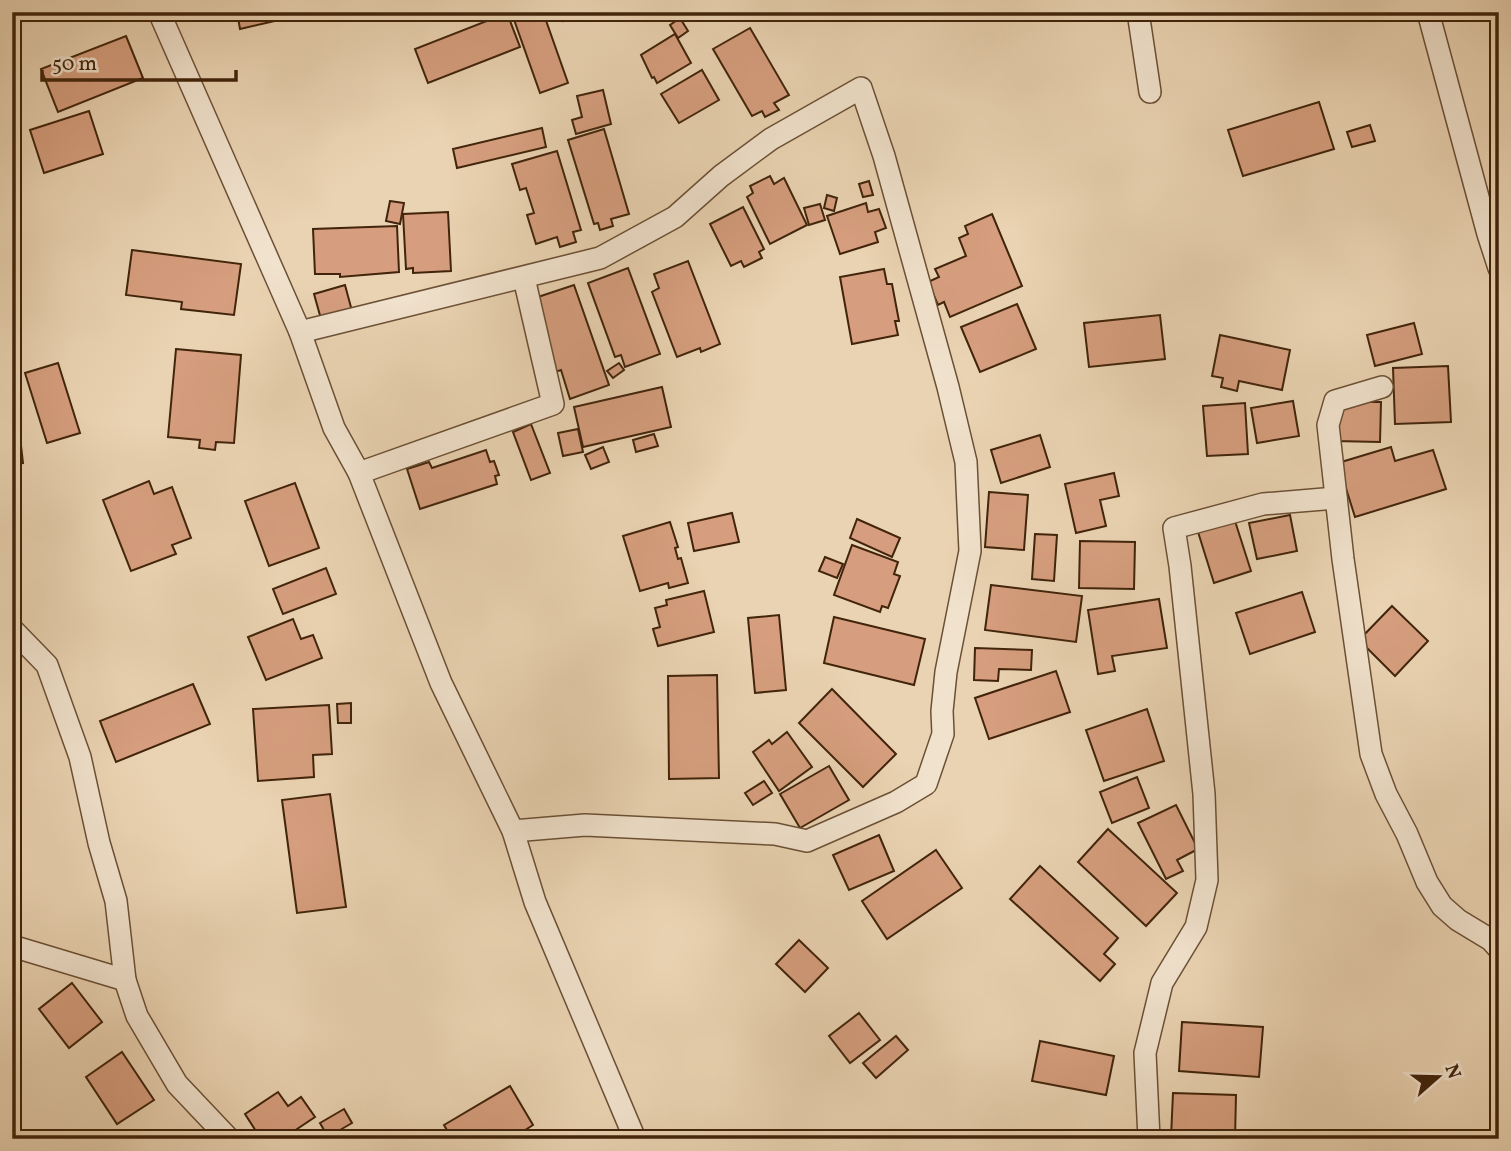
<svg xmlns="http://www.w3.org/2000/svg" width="1511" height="1151" viewBox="0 0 1511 1151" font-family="Vollkorn,serif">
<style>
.building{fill:#d69e7e;stroke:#41240b;stroke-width:2}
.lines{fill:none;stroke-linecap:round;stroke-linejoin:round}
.street-casing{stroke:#6b5035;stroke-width:24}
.street{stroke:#f1e2cd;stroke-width:21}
</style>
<rect width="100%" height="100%" fill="#ead3b2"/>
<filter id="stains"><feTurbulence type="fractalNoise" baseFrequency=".00286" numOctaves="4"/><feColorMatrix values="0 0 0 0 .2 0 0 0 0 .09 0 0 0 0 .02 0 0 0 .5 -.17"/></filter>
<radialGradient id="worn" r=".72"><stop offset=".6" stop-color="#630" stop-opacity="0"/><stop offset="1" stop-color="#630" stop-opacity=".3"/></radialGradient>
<g class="building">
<polygon points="237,12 300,12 301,15 240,29"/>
<polygon points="517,12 543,12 568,83 540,93 512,14"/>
<polygon points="558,12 577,12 563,21"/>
<polygon points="507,13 520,47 428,83 415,49"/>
<polygon points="680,18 688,31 678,38 670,25"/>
<polygon points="750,28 789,95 774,103 779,110 765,117 762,111 752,116 713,49"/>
<polygon points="675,34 691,63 657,83 654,77 652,78 641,55"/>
<polygon points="126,36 143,78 58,112 41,69"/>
<polygon points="702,70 719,100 679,123 661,94"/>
<polygon points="603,90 611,124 576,134 572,120 582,117 577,96"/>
<polygon points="1319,102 1334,149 1243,176 1228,130"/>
<polygon points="89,111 103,154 44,173 30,130"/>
<polygon points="1370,125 1375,141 1352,147 1347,132"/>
<polygon points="542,128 546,147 457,168 453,149"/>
<polygon points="604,129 629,214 611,219 613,226 600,230 598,223 594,224 568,140"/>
<polygon points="557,151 581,230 573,232 576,242 560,247 557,237 536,244 527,215 534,213 526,188 520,190 512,164"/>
<polygon points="770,176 774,184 784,178 807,225 770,244 747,197 753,193 750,186"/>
<polygon points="869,181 873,195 863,197 859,184"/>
<polygon points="827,195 837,198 834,211 824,208"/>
<polygon points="390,201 404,203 400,224 386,221"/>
<polygon points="866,203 868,212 879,209 886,228 875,232 878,242 840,254 827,216"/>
<polygon points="820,204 825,220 809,225 804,208"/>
<polygon points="743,207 764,249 759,252 762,258 744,267 741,261 731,266 710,224"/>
<polygon points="448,212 451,271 413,273 413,268 406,269 403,214"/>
<polygon points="992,214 1022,286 950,317 944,302 938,305 928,282 939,277 935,269 966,256 959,238 968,234 965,226"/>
<polygon points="397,226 399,272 340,277 340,274 315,274 313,229"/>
<polygon points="132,250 241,264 234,315 181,309 182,302 126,295"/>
<polygon points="688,261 720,344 701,352 700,348 677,357 652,292 659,288 654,274"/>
<polygon points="628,268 660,354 625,367 621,355 615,357 588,283"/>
<polygon points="884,269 887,284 892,284 899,321 895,321 898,335 852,344 840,277"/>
<polygon points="345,285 352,311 321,319 314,294"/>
<polygon points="574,285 609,385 570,399 561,370 555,372 535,298"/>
<polygon points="1017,304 1036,349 980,372 961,327"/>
<polygon points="1160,315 1165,359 1089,367 1084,323"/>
<polygon points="1414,323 1422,354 1375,366 1367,335"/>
<polygon points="1220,335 1290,350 1282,390 1239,381 1237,391 1221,387 1223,378 1212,376"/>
<polygon points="176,349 241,355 234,443 216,442 215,450 199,448 200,440 168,437"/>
<polygon points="58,363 80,433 47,443 25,373"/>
<polygon points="619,363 624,370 613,378 607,371"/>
<polygon points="1448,366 1451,422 1395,424 1393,368"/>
<polygon points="662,387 671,427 583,447 574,407"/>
<polygon points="1293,401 1299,436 1257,443 1251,408"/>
<polygon points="1335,402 1381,402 1380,442 1335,441"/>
<polygon points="1245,403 1248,454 1207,456 1203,406"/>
<polygon points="18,419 23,463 12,464 12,420"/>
<polygon points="531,424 550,473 531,480 513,432"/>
<polygon points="578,429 583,452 563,456 558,433"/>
<polygon points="654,434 658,446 636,452 633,440"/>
<polygon points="1040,435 1050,467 1001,483 991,450"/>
<polygon points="603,447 609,462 591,469 585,455"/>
<polygon points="1391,447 1395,461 1433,450 1446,489 1355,517 1338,463"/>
<polygon points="486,450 490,462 494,461 499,475 495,476 497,484 420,509 407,469 429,462 432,468"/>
<polygon points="1114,473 1119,496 1100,500 1106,526 1076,533 1065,484"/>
<polygon points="149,481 154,494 172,487 191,538 172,545 176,554 131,571 103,500"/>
<polygon points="295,483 319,548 269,566 245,501"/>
<polygon points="989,492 1028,495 1024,550 985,547"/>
<polygon points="732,513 739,542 694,551 688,523"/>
<polygon points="1290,515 1297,551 1257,559 1249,523"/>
<polygon points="857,519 900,538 892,557 850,538"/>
<polygon points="1235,521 1251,571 1214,583 1198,532"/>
<polygon points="670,522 678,547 675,548 678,559 681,558 688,583 669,588 668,583 640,591 623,536"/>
<polygon points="1035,534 1057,535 1054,581 1032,579"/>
<polygon points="1080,541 1135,542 1134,589 1079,588"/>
<polygon points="852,545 898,562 894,574 900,576 888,608 882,606 880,612 834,595"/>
<polygon points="825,557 843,564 837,578 819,571"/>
<polygon points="326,568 336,594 283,614 273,589"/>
<polygon points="991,585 1082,596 1076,642 985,630"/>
<polygon points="704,591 714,632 658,646 653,629 660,627 655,608 667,605 666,600"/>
<polygon points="1302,592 1315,632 1250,654 1236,613"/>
<polygon points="1159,599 1167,648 1112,656 1115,671 1098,674 1088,610"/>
<polygon points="1392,606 1428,641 1395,676 1359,640"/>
<polygon points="779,615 786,690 755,693 748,618"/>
<polygon points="834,617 925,639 914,685 824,663"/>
<polygon points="293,619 301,639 313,635 322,658 266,680 248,637"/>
<polygon points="975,648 1032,650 1031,670 999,669 998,681 974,680"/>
<polygon points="1056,671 1070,712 989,739 975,698"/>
<polygon points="717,675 719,778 669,779 668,676"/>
<polygon points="193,684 210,724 116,762 100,721"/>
<polygon points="832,689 896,754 863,787 799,723"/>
<polygon points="351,703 351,723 338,723 337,704"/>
<polygon points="329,705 332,754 313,755 314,777 258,781 253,709"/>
<polygon points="1147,709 1164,761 1104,781 1086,730"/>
<polygon points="787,732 812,767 779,791 753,752 769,740 772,744"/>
<polygon points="829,766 849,800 800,828 780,794"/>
<polygon points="1137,777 1149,808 1112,823 1100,792"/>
<polygon points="764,781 772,793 753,805 745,793"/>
<polygon points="330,794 346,907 297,913 282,800"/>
<polygon points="1176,805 1198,849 1177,860 1183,871 1166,879 1138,823"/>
<polygon points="1108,829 1177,893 1146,926 1078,862"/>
<polygon points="879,835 894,871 849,890 833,855"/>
<polygon points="936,850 962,888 887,939 862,901"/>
<polygon points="1040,866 1118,938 1104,954 1115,964 1100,981 1010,899"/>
<polygon points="799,940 828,968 805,992 776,964"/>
<polygon points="72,983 102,1022 69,1048 39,1009"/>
<polygon points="859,1013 880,1040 850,1063 829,1036"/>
<polygon points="1182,1022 1263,1027 1259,1077 1179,1071"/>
<polygon points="896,1036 908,1050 876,1078 863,1063"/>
<polygon points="1040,1041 1114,1056 1106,1095 1032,1081"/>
<polygon points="122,1052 154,1100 117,1124 86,1077"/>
<polygon points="510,1086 533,1125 511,1139 452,1139 444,1125"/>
<polygon points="278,1092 288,1106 301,1097 315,1117 282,1139 261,1139 245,1114"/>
<polygon points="1173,1093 1236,1095 1235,1139 1171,1137"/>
<polygon points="344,1109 352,1123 328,1137 320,1123"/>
</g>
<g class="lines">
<g class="street-casing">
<g id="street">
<polyline points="159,12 300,332 334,428 359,473 441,683 513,831 535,902 635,1139"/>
<polyline points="1138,12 1150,92"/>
<polyline points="1428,12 1488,234 1499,268"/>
<polyline points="300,332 600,258 675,217 721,176 771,139 861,88 884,156 948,387 966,462 970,551 946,672 942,711 943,734 926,784 896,802 807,841 775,834 585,825 513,831"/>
<polyline points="1382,387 1335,401 1328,425 1343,559 1371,754 1386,794 1407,834 1427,882 1442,906 1458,920 1491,940 1499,949"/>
<polyline points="359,473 553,404 524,278"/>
<polyline points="12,629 47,665 80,757 99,843 116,901 125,980 137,1016 177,1084 229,1139"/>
<polyline points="12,946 125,980"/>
<polyline points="1149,1139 1145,1053 1162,983 1196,927 1207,880 1204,794 1180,566 1174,528 1263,504 1336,498"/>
</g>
</g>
<use href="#street" class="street"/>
</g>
<rect width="1511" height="1151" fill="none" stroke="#ead3b2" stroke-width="42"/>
<rect x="14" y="14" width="1483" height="1123" fill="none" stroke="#41240b" stroke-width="3.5"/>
<rect x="21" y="21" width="1469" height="1109" fill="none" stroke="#41240b" stroke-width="2"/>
<g transform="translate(1438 1077) rotate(70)" stroke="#f1e2cd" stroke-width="5" paint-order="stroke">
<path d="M0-5L12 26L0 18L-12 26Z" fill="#41240b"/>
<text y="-10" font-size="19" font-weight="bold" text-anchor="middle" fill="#41240b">N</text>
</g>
<path d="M42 70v10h194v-10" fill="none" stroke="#41240b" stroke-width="3.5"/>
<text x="52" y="70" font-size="21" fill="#41240b" stroke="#f1e2cd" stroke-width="5" paint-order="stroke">50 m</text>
<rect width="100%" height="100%" filter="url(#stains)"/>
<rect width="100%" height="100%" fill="url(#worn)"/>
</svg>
